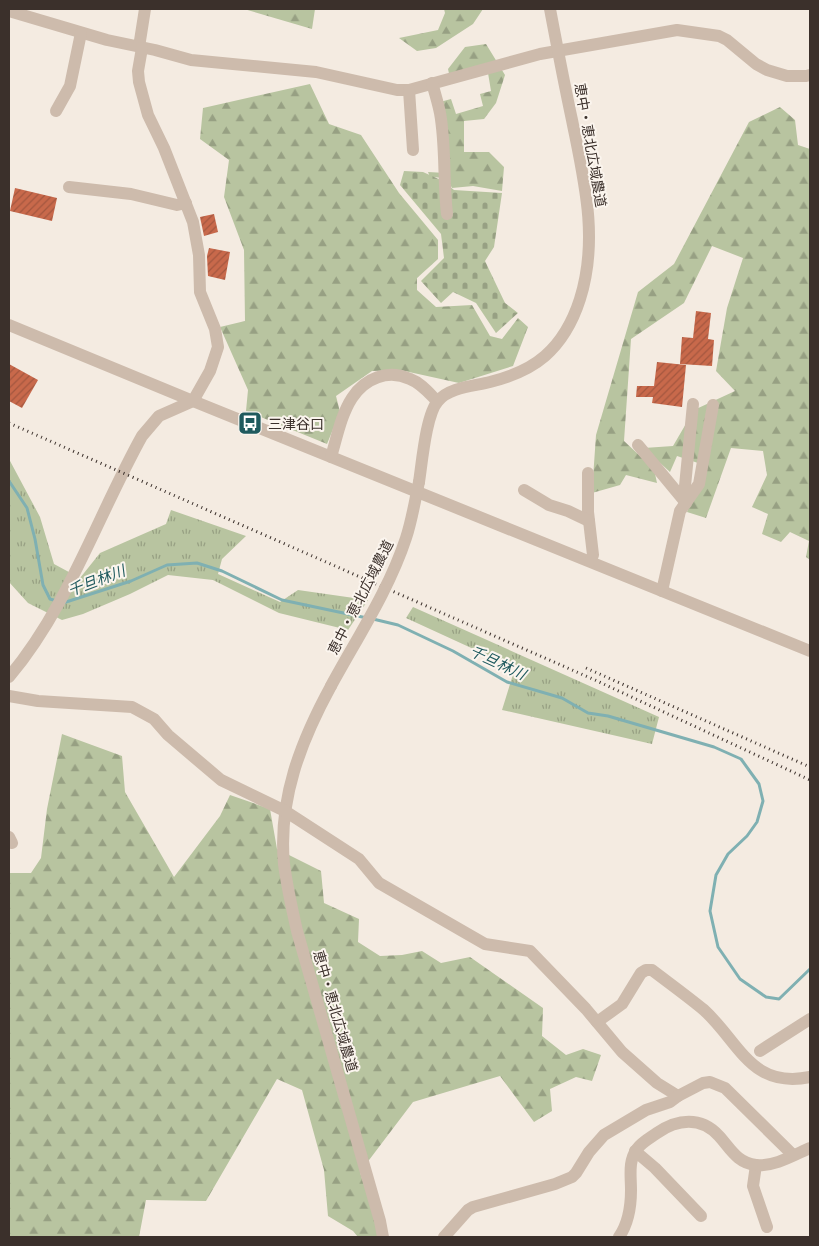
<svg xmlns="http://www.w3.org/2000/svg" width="819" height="1246" viewBox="0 0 819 1246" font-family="'Golos Text','Noto Sans JP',sans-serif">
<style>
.grass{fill:url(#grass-tufts)}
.forest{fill:url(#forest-firs)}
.cemetery{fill:url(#cemetery-stones)}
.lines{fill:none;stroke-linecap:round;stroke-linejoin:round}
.stream{stroke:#7fb0b2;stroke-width:3}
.building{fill:url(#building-hatch)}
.minor{stroke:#cdbbac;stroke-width:12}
.rail{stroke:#3b302b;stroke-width:3;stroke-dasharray:1 4;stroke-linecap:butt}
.minor-bridge{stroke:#cdbbac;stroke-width:12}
.labels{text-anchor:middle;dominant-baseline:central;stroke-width:4;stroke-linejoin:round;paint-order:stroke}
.street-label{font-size:14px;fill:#3b302b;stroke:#fbf5ee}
.poi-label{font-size:14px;fill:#3b302b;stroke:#fbf5ee;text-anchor:start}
.water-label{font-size:15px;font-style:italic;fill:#1f5a5e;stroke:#fbf5ee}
</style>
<defs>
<pattern id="grass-tufts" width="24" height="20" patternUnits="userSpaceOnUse" patternTransform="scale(1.25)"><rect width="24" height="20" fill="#b8c4a0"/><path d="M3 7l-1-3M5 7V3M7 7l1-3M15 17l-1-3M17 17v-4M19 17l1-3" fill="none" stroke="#97a083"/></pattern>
<pattern id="forest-firs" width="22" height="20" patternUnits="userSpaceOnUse" patternTransform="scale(1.25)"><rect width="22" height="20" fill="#b8c4a0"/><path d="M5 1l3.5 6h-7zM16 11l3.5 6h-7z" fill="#97a083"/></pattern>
<pattern id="cemetery-stones" width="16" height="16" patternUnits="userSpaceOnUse" patternTransform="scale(1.25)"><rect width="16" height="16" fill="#b8c4a0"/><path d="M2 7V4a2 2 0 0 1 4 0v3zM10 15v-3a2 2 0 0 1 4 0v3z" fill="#97a083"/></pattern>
<pattern id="building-hatch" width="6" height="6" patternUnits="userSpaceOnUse" patternTransform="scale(1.25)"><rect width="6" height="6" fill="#c8694b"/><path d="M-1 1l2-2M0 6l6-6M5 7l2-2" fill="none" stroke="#a4573f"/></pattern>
</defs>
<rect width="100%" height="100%" fill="#f4ebe1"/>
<g class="grass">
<polygon points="9,459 40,517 54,564 80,578 100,553 166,524 171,510 246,536 222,559 218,574 280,602 298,590 368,600 348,630 279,613 213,580 168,575 130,594 83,614 62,620 28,603 9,582"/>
<polygon points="413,607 659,717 652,744 502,710 515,668 406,618"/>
</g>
<g class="forest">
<polygon points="244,9 315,9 312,29"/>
<polygon points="444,9 483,9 473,24 436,48 417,51 399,38 438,30 445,13"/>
<polygon points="486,44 505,75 496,103 484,119 464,121 464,152 489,152 504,167 502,191 473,186 452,188 447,178 430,177 428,172 446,173 440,102 451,99 456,114 483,106 480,94 491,91 487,67 450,78 448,69 465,47"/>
<polygon points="310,84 329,124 361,135 399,193 438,240 438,259 417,278 417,290 436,307 472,305 490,336 502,339 518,318 528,327 513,366 459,383 400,370 372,371 336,396 340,412 327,444 246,411 248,390 220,327 245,321 244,250 224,197 229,160 200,139 203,108"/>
<polygon points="780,107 795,120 798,145 810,149 810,560 806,557 809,541 790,532 781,542 762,534 768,514 752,507 767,475 763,451 731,448 706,518 687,512 704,465 677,456 670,472 644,448 673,446 694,410 735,391 716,371 727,308 743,258 712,246 684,303 631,339 624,441 654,469 657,483 626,475 620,485 592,493 596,435 638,292 674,264 749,122"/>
<polygon points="62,734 122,756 125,792 174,877 220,816 230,795 270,809 277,849 321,871 324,903 359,919 358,942 380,956 402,955 422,951 441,963 470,957 543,1008 542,1036 566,1055 583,1049 601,1055 592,1081 576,1077 550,1089 552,1111 534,1122 500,1076 413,1102 360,1172 377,1225 377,1237 358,1237 353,1231 328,1216 324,1170 302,1090 277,1079 206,1201 146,1200 139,1237 9,1237 9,873 31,873 41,858 47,809"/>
</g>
<polygon class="cemetery" points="404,171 423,172 443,181 454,190 502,193 494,247 485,261 505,303 518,313 496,333 476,303 453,292 441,303 421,281 444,258 441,234 400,185"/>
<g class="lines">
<g class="stream">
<polyline points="9,481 27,508 35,539 43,585 50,599 57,601"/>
<polyline points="63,603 131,581 167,565 197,563 222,571 282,600 367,618"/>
<polyline points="373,619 398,625 453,651 507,682 562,698 588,713 608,716 714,747 741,759 759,784 763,801 757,822 747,836 728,854 716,875 710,911 718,947 740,979 766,997 779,999 810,969"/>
</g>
</g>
<g class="building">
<polygon points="15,188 57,198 52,221 10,211"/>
<polygon points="214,214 218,232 204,236 200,217"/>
<polygon points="209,248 230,252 225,280 208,276 207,256"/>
<polygon points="696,311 711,313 708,339 714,340 712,366 680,364 682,337 693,338"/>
<polygon points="657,362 686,365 682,407 652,403 653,397 636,397 637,386 654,386"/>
<polygon points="9,364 38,380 22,408 9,401"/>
</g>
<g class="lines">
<g class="minor">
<polyline points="9,11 107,40 155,50 191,60 316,72 397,90 409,90 540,54 677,30 719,36 727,40 756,64 767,70 787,76 806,76 810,75"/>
<polyline points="139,47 145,9"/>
<path d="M432,83C435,93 438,103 440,113C446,146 443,180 447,214"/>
<polyline points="409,90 413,150"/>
<polyline points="56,111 70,86 81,33"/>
<polyline points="69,187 131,194 177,205 186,203"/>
<polyline points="9,325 193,401 810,651"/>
<polyline points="638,445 686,503 685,486 693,404"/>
<path d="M331,457C337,437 341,415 352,398C365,378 388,369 410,379C421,383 429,393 437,401"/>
<polyline points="588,473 588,512 593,555 590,561"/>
<path d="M419,482C422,463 426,414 438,401C449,387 475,386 490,382C510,377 529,370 545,356C562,341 573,321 580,299C599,239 584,180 572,120C564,83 557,46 550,9"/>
<polyline points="524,490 549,505 568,511 589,521"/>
<polyline points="662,591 680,511 699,484 713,405"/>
<path d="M9,677C68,607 98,515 142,436L159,416L193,401L210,371L218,347L215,329L200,292L199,255L193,222L164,148L148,115L139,82L138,71L142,48"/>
<path d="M331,686C301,741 278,799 284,864C287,887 292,909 297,931L380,1221L383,1237"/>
<polyline points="9,696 38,701 132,707 154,719 168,735 221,780 285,811 359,859 379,883 485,944 530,951 586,1009 622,1052 657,1083 678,1096"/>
<polyline points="9,837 12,843"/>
<path d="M597,1022L622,1004L641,973L646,970H652C669,983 687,996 704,1010C740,1043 751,1089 810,1077"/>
<polyline points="760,1051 810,1019"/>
<polyline points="635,1151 655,1168 701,1216"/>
<polyline points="756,1165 753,1186 767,1227"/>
<polyline points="444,1237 468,1210 473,1207 555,1184 572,1177 576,1173 589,1152 604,1135 646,1110 670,1102 678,1096 703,1083 710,1082 725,1088 793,1155"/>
<path d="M619,1237C628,1224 631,1206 631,1190C631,1176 628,1161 637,1149C642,1142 650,1138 657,1133C677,1119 701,1116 719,1136C730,1148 737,1163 756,1165C774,1167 794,1155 810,1148"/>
</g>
<g class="rail">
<polyline points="9,423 595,680 810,780"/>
<polyline points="586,668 810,767"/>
</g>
<path class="minor-bridge" d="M331,686C357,638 389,590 406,538C412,520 415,500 419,482"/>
</g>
<defs>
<g id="bus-square" transform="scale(1.25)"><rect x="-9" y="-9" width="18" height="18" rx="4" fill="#1f5a5e" stroke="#fbf5ee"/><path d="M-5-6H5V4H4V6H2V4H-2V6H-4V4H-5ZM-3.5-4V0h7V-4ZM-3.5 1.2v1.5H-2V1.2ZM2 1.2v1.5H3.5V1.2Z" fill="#fff"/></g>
</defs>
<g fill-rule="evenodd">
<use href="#bus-square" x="250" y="423"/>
</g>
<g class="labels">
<g class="street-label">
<text transform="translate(591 145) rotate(80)">恵中・恵北広域農道</text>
<text transform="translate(360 597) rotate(-63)">恵中・恵北広域農道</text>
<text transform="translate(336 1011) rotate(74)">恵中・恵北広域農道</text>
</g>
<g class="poi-label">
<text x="268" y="423">三津谷口</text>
</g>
<g class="water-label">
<text transform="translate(96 580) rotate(-21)">千旦林川</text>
<text transform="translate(498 662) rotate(25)">千旦林川</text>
</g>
</g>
<rect width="819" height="1246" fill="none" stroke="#3b302b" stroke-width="20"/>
</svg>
